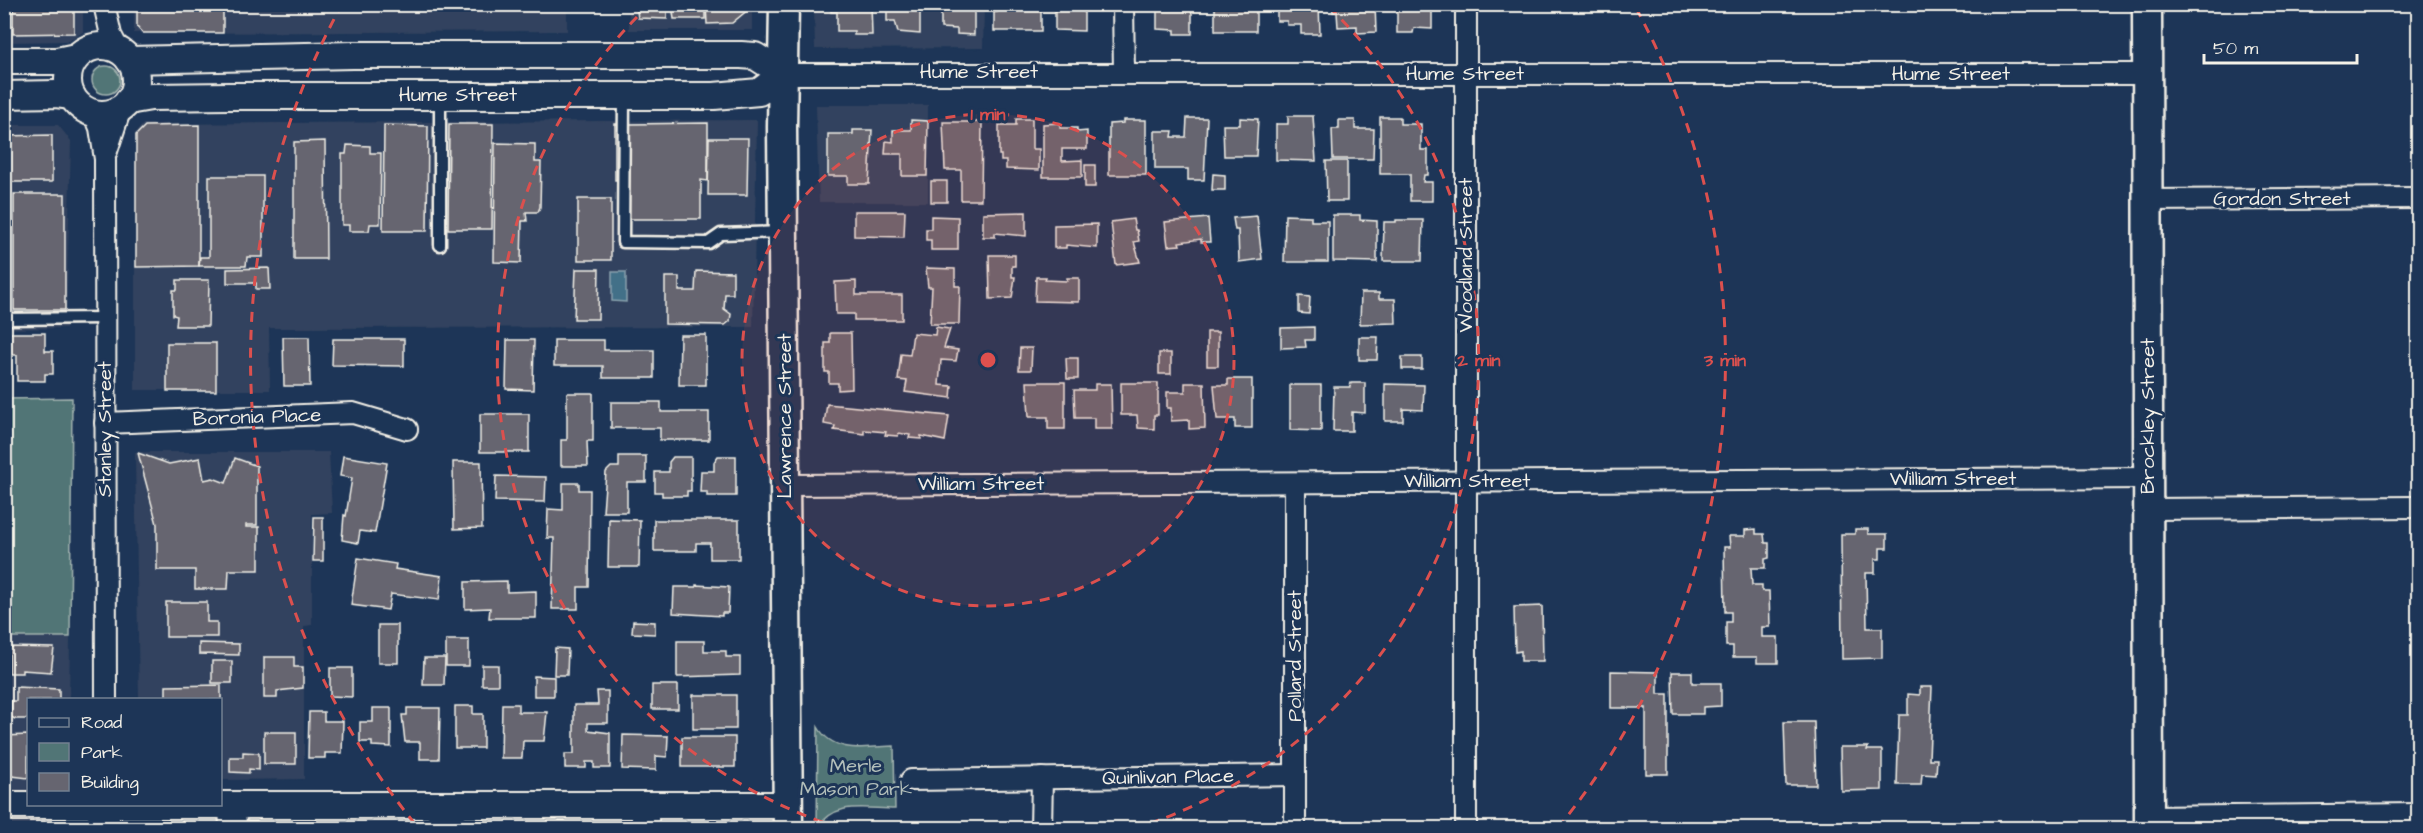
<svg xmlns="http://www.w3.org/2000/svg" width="2423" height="833" viewBox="0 0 2423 833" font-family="'Architects Daughter',sans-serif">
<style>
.built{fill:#33435e}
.green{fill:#517576;stroke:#a2b3af;stroke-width:1.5}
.water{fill:#436f88;stroke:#8aa3ae;stroke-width:1.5}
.building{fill:#666570;stroke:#f4f1e8;stroke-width:1.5}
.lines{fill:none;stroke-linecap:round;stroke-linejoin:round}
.service-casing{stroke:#f4f1e8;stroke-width:15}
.minor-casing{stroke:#f4f1e8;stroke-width:24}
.tertiary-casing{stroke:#f4f1e8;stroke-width:30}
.secondary-casing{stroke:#f4f1e8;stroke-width:33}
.service{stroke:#1d3557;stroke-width:10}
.minor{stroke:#1d3557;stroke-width:20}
.tertiary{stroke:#1d3557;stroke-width:26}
.secondary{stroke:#1d3557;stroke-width:28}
.ring{fill:none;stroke:#dc504e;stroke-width:3;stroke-dasharray:10 8}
.labels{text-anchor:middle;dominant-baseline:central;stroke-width:6;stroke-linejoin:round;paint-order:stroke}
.street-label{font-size:20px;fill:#f4f1e8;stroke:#1d3557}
.park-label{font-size:20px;fill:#b3bfba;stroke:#1d3557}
.centre{fill:#dc504e;stroke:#1d3557;stroke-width:3}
.ring-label{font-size:18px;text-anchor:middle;font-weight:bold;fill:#dc504e;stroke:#1d3557;stroke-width:6;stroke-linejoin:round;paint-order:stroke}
</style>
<rect width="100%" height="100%" fill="#1d3557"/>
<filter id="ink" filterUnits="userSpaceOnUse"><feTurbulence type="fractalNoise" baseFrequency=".0167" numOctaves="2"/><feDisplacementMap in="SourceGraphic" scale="12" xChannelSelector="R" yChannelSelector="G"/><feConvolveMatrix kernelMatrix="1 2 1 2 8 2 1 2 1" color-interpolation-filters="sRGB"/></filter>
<g filter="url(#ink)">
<g class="built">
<polygon points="5,5 83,5 83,32 68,41 5,42"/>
<polygon points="134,5 567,5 567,31 134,33"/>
<rect x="629" y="5" width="123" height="25"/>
<polygon points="814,5 984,5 983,48 815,49"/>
<polygon points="816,105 928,105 928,202 819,202"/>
<polygon points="757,120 753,327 269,328 270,390 135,390 135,134 143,124"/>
<polygon points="4,125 58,125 71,141 66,328 5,329"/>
<polygon points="135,452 329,452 332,513 312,514 312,625 304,626 304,779 221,780 220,700 139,699"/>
<polygon points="5,637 70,637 69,699 28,700 28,804 68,805 67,828 5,828"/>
</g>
<g class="green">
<circle cx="106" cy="80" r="14"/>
<polygon points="72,398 70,637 5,637 5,399"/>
<path d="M818,727C834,755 866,747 894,746L895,809C864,809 836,800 817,828Z"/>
</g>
<polygon class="water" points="612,272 626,272 626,302 612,301"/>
<g class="building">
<polygon points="13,4 74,4 74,33 13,34"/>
<polygon points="137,4 223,4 223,33 143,33 137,26"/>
<polygon points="636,4 667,4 667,19 638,18"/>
<polygon points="672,4 705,4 705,19 674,19"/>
<polygon points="706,4 749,4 749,9 732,23 707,24"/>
<polygon points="831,4 871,4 872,35 854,35 854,31 837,31 837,12 831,12"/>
<polygon points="887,4 920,4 920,34 898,32 895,21 887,21"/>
<polygon points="941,4 974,4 974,35 957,34 957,29 941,28"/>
<polygon points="997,4 1041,4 1041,31 994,31 994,12 997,12"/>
<polygon points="1055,4 1084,4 1084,31 1055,30"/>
<polygon points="1157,4 1192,4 1192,34 1175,34 1175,30 1157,29"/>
<rect x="1215" y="4" width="41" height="27"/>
<polygon points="1277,4 1319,4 1320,34 1301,34 1301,25 1287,25 1287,21 1277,21"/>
<polygon points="1333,4 1375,4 1376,32 1357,33 1357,26 1338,27 1337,12 1333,12"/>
<polygon points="1397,4 1432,4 1432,29 1414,28 1413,33 1397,33"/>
<polygon points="1288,116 1313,116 1316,161 1276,160 1276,124 1288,124"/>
<polygon points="1380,117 1400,117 1400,124 1421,124 1421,150 1428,150 1428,175 1424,175 1423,182 1432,182 1432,201 1410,201 1410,174 1380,174"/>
<polygon points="1187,118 1207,118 1204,180 1188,180 1188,169 1155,169 1155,131 1173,131 1172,137 1186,137"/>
<polygon points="1240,118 1258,119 1256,156 1224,156 1223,125 1240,125"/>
<polygon points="1016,119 1032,119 1032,149 1039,149 1039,170 1006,169 1006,161 1001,161 1001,155 999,155 999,125 1016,125"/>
<polygon points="911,120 928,121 927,176 902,176 902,154 885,154 886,141 893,142 893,130 911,130"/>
<polygon points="1123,120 1146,120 1146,175 1109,175 1109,124 1123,123"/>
<polygon points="1339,120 1355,120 1355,129 1374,129 1373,159 1333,159 1332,129 1339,129"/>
<polygon points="943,122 982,122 981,200 961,200 961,170 945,170"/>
<polygon points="708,123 708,181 701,180 701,219 628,219 629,124"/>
<polygon points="1060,123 1060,128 1077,128 1077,132 1087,131 1087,149 1062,149 1062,161 1082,160 1082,177 1043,177 1043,124"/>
<polygon points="449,124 493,124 492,229 448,229"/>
<polygon points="615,124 629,124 628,180 615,180"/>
<polygon points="199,125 199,266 136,267 136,135 145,126"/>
<polygon points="384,125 428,126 427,231 383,231"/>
<polygon points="853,130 872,130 869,184 848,184 848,176 828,176 828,134 853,134"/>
<polygon points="52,135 52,182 4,182 4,136"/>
<polygon points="709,138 748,138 747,195 708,195"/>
<polygon points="325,141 326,259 294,259 294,142"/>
<polygon points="495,143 535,144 535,162 541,162 540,207 538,212 526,212 527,221 522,221 521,263 494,262"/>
<polygon points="347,145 370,146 370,153 381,153 380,224 370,224 369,231 349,231 349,225 342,225 342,154 346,154"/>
<polygon points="1326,161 1347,161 1347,201 1327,201"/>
<rect x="1085" y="165" width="10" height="22"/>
<polygon points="1213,174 1225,175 1225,190 1212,190"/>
<polygon points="209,176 263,176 263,257 247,257 246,266 199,266 200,257 209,257"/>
<rect x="931" y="181" width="16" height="21"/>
<rect x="14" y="194" width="51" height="116"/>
<rect x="578" y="199" width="33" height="61"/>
<polygon points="854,211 905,211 904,237 854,236"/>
<polygon points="1026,212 1026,236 995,233 995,237 983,237 983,213"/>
<polygon points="1285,215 1311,216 1311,221 1328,221 1328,262 1284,262"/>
<polygon points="1333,215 1360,215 1360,220 1377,221 1377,262 1333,261"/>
<polygon points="931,216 958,217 958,250 931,250 931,240 926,240 926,229 931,229"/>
<polygon points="1257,216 1262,259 1239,262 1238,230 1235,230 1233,218"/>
<polygon points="1208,218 1210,242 1201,242 1201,239 1179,242 1180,245 1168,246 1165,222"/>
<polygon points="1133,219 1135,230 1137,230 1139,241 1134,242 1140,262 1116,265 1111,222"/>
<polygon points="1396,220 1423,220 1422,261 1383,261 1384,222 1396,222"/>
<polygon points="1097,224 1097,248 1066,245 1066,248 1054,248 1054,225"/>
<polygon points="989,255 1015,255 1015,266 1012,266 1012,277 1015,277 1012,298 990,299"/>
<polygon points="269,268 270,289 256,289 256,283 227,283 227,269"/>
<polygon points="926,268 955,269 955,286 960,286 959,324 930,324 932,287 928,287"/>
<polygon points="576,269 599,269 598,319 574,319"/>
<polygon points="696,271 733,272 733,294 725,294 724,309 731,314 730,321 725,325 665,324 665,277 679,277 679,291 695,291"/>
<polygon points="1036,277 1046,277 1045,280 1067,281 1067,278 1079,278 1079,302 1035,301"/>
<polygon points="177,280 209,280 208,326 176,326 177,316 173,315 173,290 177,290"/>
<polygon points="856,281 856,295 902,295 902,320 854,320 854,314 836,314 835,282"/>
<polygon points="1361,293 1379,293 1379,299 1395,299 1396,323 1360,324"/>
<polygon points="1299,296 1310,297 1309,314 1299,313"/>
<polygon points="936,327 950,329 944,348 958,350 956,361 941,360 939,385 952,386 951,398 905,392 907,381 898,380 901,354 910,355 913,333 935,335"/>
<polygon points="1314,327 1314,340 1305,340 1306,347 1281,348 1281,328"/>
<rect x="1207" y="332" width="11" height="34"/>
<polygon points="4,333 45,333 45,351 53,351 53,374 45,374 45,381 17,381 17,355 4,355"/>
<polygon points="830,333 851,333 852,389 838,390 838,383 829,383 829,372 825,372 825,343 830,343"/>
<polygon points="680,335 706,335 706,385 679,385"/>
<polygon points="283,337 309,337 310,386 284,386"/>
<polygon points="1359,337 1378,337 1377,360 1359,360"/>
<polygon points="333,339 404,339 404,366 332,365"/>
<polygon points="507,340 534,340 533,390 506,389"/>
<polygon points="554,340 604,340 604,350 654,350 654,378 603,378 603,366 554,366"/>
<rect x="167" y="343" width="49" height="48"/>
<polygon points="1020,348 1032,348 1031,370 1019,370"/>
<rect x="1159" y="353" width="12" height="21"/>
<rect x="1402" y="357" width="20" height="12"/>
<polygon points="1066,358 1078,358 1078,379 1067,379"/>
<polygon points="1228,379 1252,379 1252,428 1235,428 1235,419 1217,419 1214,385 1228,385"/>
<polygon points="1027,382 1065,382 1065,429 1048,429 1048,417 1029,417"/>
<polygon points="1121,383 1158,383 1158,415 1154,415 1154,429 1138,428 1137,415 1121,415"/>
<polygon points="1185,383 1204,383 1205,428 1189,429 1189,420 1171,421 1171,408 1167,408 1167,392 1185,392"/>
<polygon points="1351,383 1365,383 1365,413 1352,412 1352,431 1333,431 1334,387 1350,387"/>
<polygon points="1095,384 1111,384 1112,429 1094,429 1094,418 1075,418 1074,390 1095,390"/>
<polygon points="1385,384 1424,385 1423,410 1403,409 1403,421 1385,421"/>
<polygon points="1290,385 1321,385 1321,431 1290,430"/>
<polygon points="567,393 593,393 593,441 587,441 588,466 561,466 561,440 567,440"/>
<polygon points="611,402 661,402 661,412 709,412 709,440 660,440 660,428 611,428"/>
<polygon points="827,404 949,416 945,441 921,436 921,439 909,438 910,435 899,433 898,436 885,435 886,432 864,430 864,434 834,430 835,426 824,424"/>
<rect x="480" y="414" width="49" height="38"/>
<polygon points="138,453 169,464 200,458 204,480 213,478 226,483 235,458 257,466 257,525 246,525 246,527 259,527 259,570 229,570 228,589 195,589 195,570 157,570 157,524"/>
<polygon points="343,456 387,463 375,533 360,531 358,543 342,540 344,515 346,516 352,478 340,476"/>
<polygon points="619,456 646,456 646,482 627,482 627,512 603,512 606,472 611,467 619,467"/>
<polygon points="718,456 736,456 736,496 707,496 707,492 700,492 701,471 714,471 714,462"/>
<polygon points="673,457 691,457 691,491 687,491 687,496 662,496 662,492 655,492 655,472 669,472 669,462"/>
<polygon points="453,462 481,462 482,528 454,529"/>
<polygon points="496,476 546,477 545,502 495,501"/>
<polygon points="563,483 579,483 579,490 590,490 589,587 578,587 578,609 552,609 554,538 547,538 548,509 563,510"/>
<polygon points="314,517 323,517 323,561 313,561"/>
<polygon points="609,519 640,520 639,567 608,567"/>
<polygon points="654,520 739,520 739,559 710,559 710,543 696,543 696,551 654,551"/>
<polygon points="1756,529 1756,534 1764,534 1765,543 1769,543 1769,558 1765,559 1765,568 1751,568 1752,585 1762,585 1762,591 1769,591 1770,627 1762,627 1762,637 1778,637 1778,663 1757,663 1757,657 1733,657 1733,646 1726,646 1726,622 1731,622 1731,612 1725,612 1724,547 1730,547 1729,536 1745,536 1745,530"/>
<polygon points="1855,529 1868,529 1868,534 1887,534 1887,548 1880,548 1880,559 1875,559 1875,573 1866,573 1867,628 1882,628 1882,658 1842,659 1841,534 1855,534"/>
<polygon points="358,558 396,564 395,569 442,576 439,600 391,594 388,610 351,605"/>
<polygon points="507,581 507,592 536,591 536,618 489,618 490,608 465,609 465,582"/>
<polygon points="696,585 729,587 728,613 722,613 722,616 673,613 674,587 696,587"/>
<polygon points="166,602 207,602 207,622 217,622 217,637 166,637"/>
<polygon points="1542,606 1543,661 1521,661 1521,651 1515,652 1514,607"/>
<polygon points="633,621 655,622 655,634 632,633"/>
<rect x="378" y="625" width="20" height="38"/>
<rect x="446" y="640" width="23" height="26"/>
<polygon points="677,641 704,641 704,651 726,651 726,657 740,657 740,675 677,677"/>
<polygon points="199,643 239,644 239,655 199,654"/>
<polygon points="9,647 54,648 51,672 22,670 22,673 9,673"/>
<polygon points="555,648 568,649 567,675 554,675"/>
<polygon points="264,657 294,657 294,667 303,667 303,688 277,691 277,698 264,698"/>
<polygon points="424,658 445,658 444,685 423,685"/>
<rect x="212" y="661" width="20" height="22"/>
<rect x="482" y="665" width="16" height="20"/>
<polygon points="330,668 352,668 352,697 330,696"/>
<polygon points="1611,671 1658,672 1658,694 1668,694 1668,774 1646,774 1646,708 1611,708"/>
<polygon points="1672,672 1692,672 1692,683 1721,683 1721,706 1703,707 1703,714 1673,714"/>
<polygon points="534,676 554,677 554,696 534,696"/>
<polygon points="221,685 221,705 220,700 166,700 166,686"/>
<rect x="652" y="685" width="26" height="24"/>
<polygon points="16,687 59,689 59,700 28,700 28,719 15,719 11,717 11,701 16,701"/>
<polygon points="1920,687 1932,687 1929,759 1937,759 1936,775 1922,774 1921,785 1897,785 1899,715 1908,715 1908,694 1920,695"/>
<polygon points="597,691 608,691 608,723 588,723 588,730 610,733 610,768 594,768 594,762 586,762 586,768 565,768 565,754 574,754 574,705 598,705"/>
<rect x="693" y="695" width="43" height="34"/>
<polygon points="502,704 518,704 518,712 547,712 544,741 523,741 522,758 501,758"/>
<polygon points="455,706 473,706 473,714 483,714 483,748 455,748"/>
<polygon points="373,708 391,708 391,747 372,746 372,742 360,742 360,722 373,722"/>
<polygon points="407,708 440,708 439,759 420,759 420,742 405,742 402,715 407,715"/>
<polygon points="309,712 324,712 324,721 343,721 342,753 325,753 325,758 308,758"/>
<polygon points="1784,722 1814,722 1816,785 1786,785"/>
<rect x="264" y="732" width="32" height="32"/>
<polygon points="28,735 28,778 4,775 4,736"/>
<polygon points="623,735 668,736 667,757 656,756 656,770 622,769"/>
<rect x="682" y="737" width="53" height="30"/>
<polygon points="1840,747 1868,747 1867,750 1882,750 1882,790 1841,791"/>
<polygon points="243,752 259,753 259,770 249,769 249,773 230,772 230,757 243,757"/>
</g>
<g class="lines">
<g class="service-casing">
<g id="service">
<polyline points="624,96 623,242 708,243 721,234 782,232"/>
<polyline points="440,245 440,95"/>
<polyline points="4,319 105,318"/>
</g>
</g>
<g class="minor-casing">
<g id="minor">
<polyline points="104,4 111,35 120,52"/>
<polyline points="1123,4 1124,72"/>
<polyline points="1466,4 1466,828"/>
<polyline points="783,74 2147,74"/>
<polyline points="94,113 100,128 105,159 106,700"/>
<polyline points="107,151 121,108"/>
<polyline points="2146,200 2418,198"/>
<polyline points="105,423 353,413 407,429"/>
<polyline points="786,485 2149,478"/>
<polyline points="2149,509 2418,507"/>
<polyline points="911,780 1295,775"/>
<polyline points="2149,817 2418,814"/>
<polyline points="1041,828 1042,778"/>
<polyline points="1295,828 1295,483"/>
</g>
</g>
<g class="tertiary-casing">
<g id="tertiary">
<circle cx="102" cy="80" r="34"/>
<polyline points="4,61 57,61 76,57"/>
<polyline points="4,95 56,94 72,96"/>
<polyline points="128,101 151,97 228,96 714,96 759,92 783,74 755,56 741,55 353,55 129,60"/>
<polyline points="4,805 788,805"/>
<polyline points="106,805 106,828"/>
<polyline points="232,805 233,828"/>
<polyline points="645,805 645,828"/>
</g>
</g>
<g class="secondary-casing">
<g id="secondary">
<polyline points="784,4 782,127 788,828"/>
<polyline points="2147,4 2149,828"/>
</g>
</g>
<use href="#service" class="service"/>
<use href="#minor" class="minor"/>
<use href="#tertiary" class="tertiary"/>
<use href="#secondary" class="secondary"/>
</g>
</g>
<circle cx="988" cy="360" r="246" fill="#dc504e" fill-opacity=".12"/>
<g class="ring">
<circle cx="988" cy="360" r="246"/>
<path d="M840 828A491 491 0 0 1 647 7M1329 7A491 491 0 0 1 1136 828"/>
<path d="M415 824A737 737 0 0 1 340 8M1636 8A737 737 0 0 1 1561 824"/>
</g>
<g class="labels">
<g class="street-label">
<text x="979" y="72">Hume Street</text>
<text x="1465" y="74">Hume Street</text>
<text x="1951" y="74">Hume Street</text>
<text x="458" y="95">Hume Street</text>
<text x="2282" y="199">Gordon Street</text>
<text transform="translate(1466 255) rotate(-90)">Woodland Street</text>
<text transform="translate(785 416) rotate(-90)">Lawrence Street</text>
<text transform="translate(2148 416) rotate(-90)">Brockley Street</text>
<text transform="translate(257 417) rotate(-2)">Boronia Place</text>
<text transform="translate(105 429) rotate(-90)">Stanley Street</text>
<text x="1953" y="479">William Street</text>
<text x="1467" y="481">William Street</text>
<text x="981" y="484">William Street</text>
<text transform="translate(1295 656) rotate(-90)">Pollard Street</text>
<text transform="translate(1168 777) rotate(-1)">Quinlivan Place</text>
</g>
<g class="park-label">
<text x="856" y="766">Merle<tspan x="856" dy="23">Mason Park</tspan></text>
</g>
</g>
<circle cx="988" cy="360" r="9" class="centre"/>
<g class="ring-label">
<text x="988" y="120">1 min</text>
<text x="1479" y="366">2 min</text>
<text x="1725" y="366">3 min</text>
</g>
<rect width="2423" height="833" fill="none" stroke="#1d3557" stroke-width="24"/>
<rect x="12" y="12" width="2399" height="809" fill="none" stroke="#f4f1e8" stroke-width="2" filter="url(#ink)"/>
<rect x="27" y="698" width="195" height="108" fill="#1d3557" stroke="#738091" stroke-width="1.5"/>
<rect x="39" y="718" width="30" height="9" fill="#1d3557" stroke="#738091" stroke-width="1.5"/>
<text x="81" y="728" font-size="18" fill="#f4f1e8">Road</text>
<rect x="39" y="743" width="30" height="18" fill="#517576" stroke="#738091" stroke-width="1.5"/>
<text x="81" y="758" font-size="18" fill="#f4f1e8">Park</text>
<rect x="39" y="773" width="30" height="18" fill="#666570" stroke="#738091" stroke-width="1.5"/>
<text x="81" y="788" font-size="18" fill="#f4f1e8">Building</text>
<path d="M2204 54v9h153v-9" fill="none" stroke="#f4f1e8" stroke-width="3"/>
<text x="2213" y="54" font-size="18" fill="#f4f1e8" stroke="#1d3557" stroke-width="4.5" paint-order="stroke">50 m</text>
</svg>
